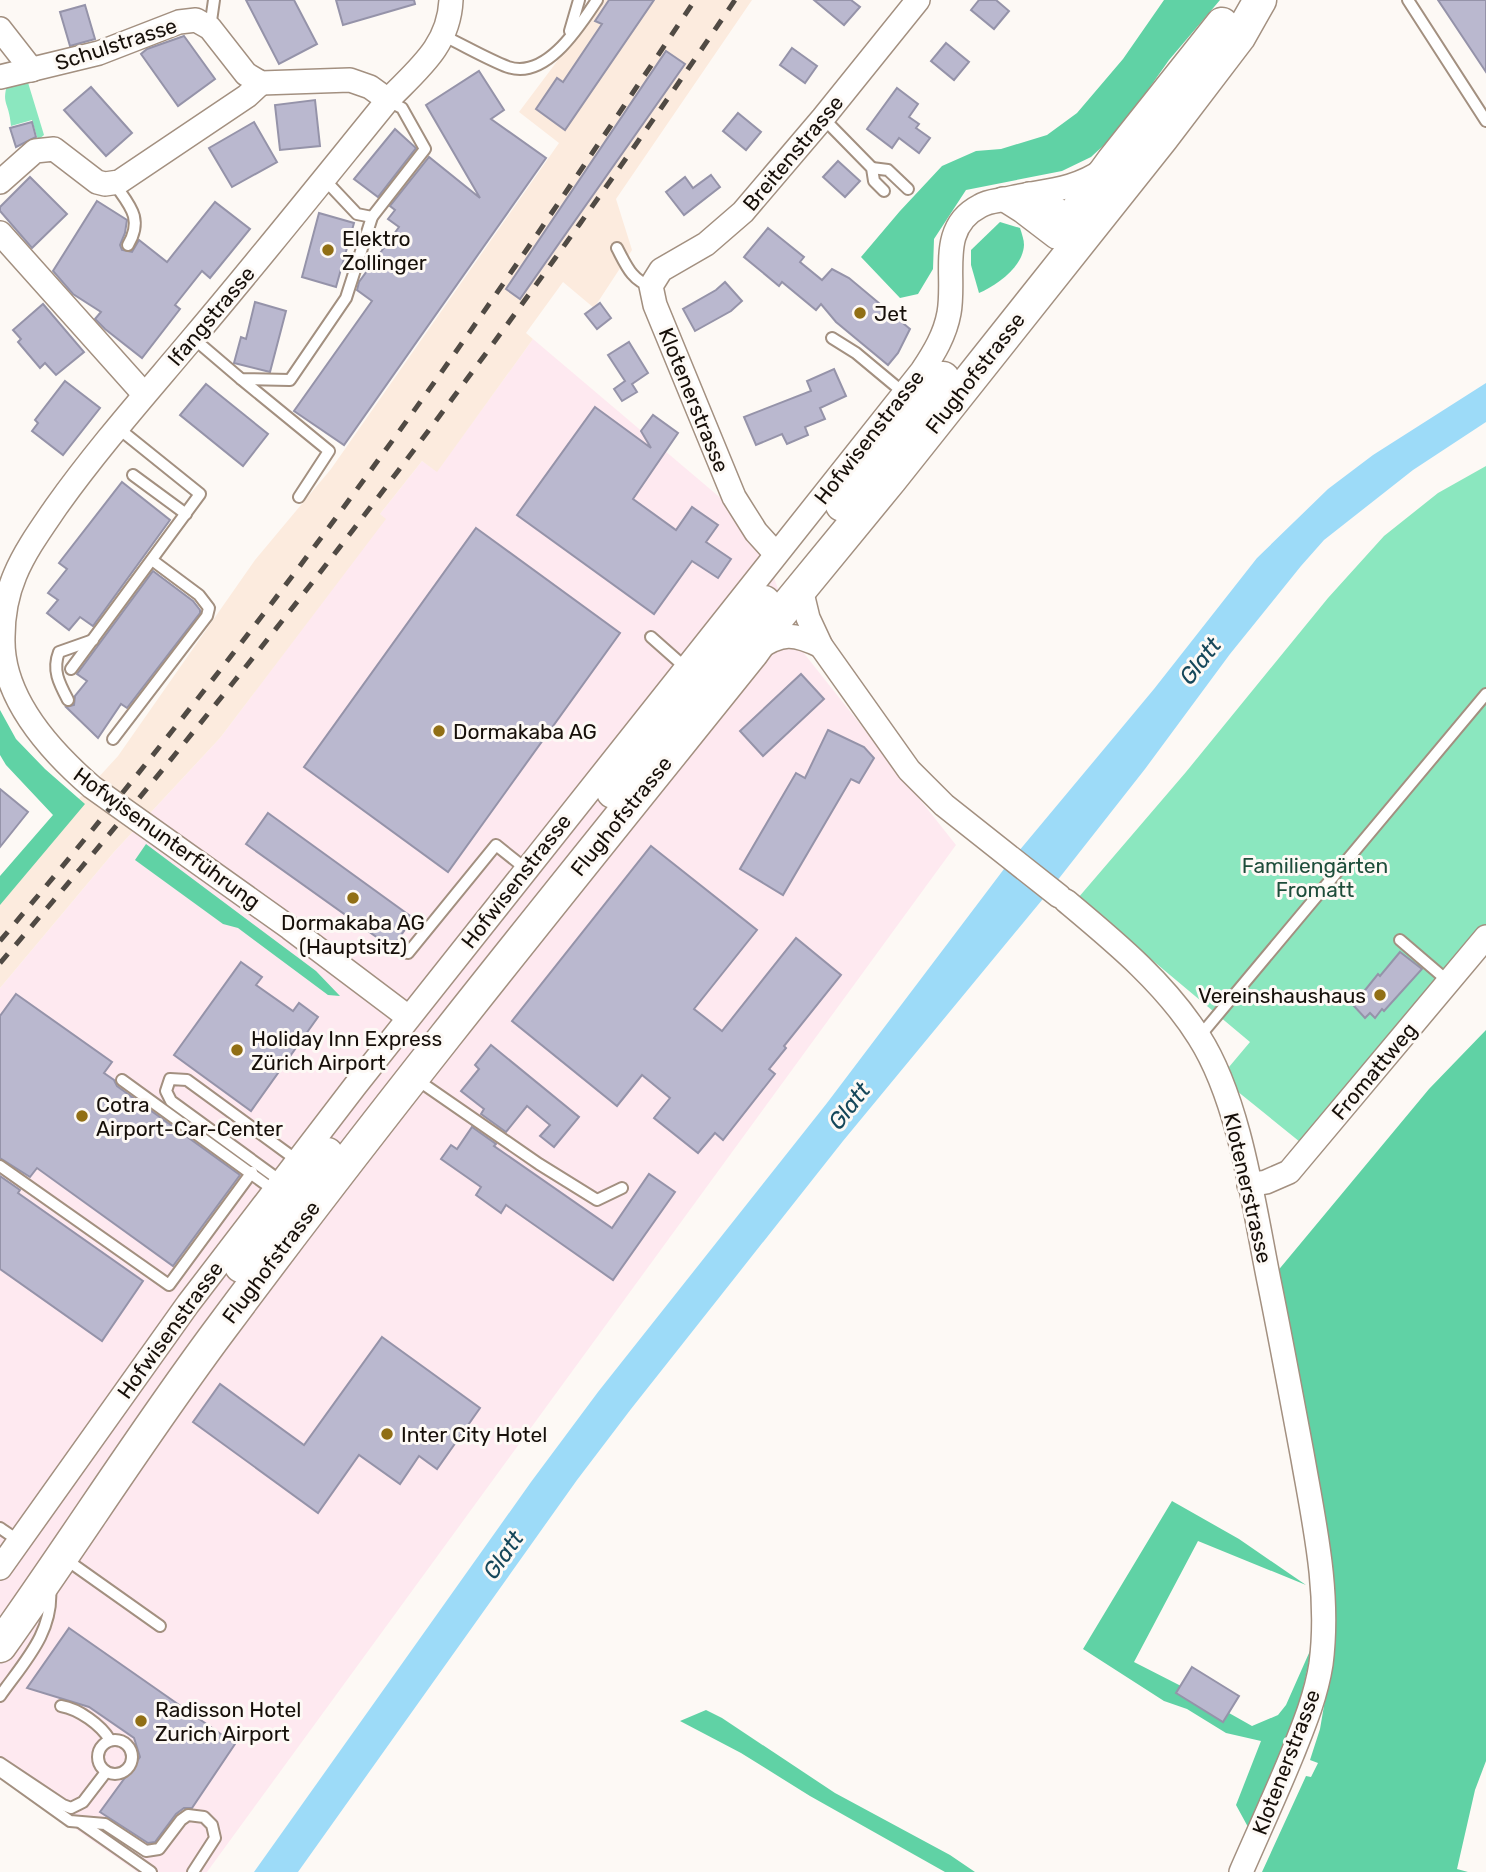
<svg xmlns="http://www.w3.org/2000/svg" width="1486" height="1872" viewBox="0 0 1486 1872" font-family="Rubik,sans-serif">
<style>
.commercial{fill:#fee9f0}
.built{fill:#fcebde}
.green{fill:#8be7bf}
.forest{fill:#60d2a5}
.water{fill:#9ddbf8}
.building{fill:#bab8cf;stroke:#9593a9;stroke-width:2}
.lines{fill:none;stroke-linecap:round;stroke-linejoin:round}
.service-casing{stroke:#a39080;stroke-width:14}
.minor-casing{stroke:#a39080;stroke-width:26}
.secondary-casing{stroke:#a39080;stroke-width:35}
.service{stroke:#fff;stroke-width:10}
.minor{stroke:#fff;stroke-width:23}
.secondary{stroke:#fff;stroke-width:32}
.rail{stroke:#504a44;stroke-width:5;stroke-dasharray:12 12;stroke-linecap:butt}
.poi-dot{fill:#916f15;stroke:#fdf9f5;stroke-width:2.5}
.labels{text-anchor:middle;dominant-baseline:central;stroke-width:6;stroke-linejoin:round;paint-order:stroke}
.street-label{font-size:21px;fill:#160f09;stroke:#fdf9f5}
.poi-label{font-size:21px;fill:#160f09;stroke:#fdf9f5;text-anchor:start}
.park-label{font-size:21px;fill:#1d4d3a;stroke:#fdf9f5}
.water-label{font-size:23px;font-style:italic;fill:#15475a;stroke:#fdf9f5}
</style>
<rect width="100%" height="100%" fill="#fdf9f5"/>
<polygon class="commercial" points="533,339 756,528 799,647 956,845 207,1872 137,1872 0,1776 0,988 114,852 220,738 385,519 380,514 422,461 437,471"/>
<polygon class="built" points="603,0 752,0 616,199 632,250 594,308 563,282 526,333 533,339 437,472 422,461 380,514 386,519 220,738 114,852 0,988 0,885 118,756 255,560 331,469 559,143 519,112"/>
<g class="green">
<path d="M26,76L44,135L38,140L32,120L11,126C9,100 0,105 9,79Z"/>
<polygon points="1486,466 1486,931 1305,1146 1237,1091 1229,1067 1250,1042 1078,898 1186,772 1328,598 1384,536 1438,493"/>
</g>
<g class="forest">
<polygon points="1164,0 1220,0 1169,60 1119,131 1091,157 1062,171 966,190 934,239 933,269 918,294 900,298 861,257 900,211 942,166 976,151 1001,149 1047,135 1077,113 1123,59"/>
<path d="M1000,222L1020,228C1022,234 1024,240 1024,245C1023,267 997,285 979,293L971,265V250Z"/>
<polygon points="0,710 16,739 45,769 85,804 0,905 0,876 53,815 6,765 0,755"/>
<polygon points="146,844 316,971 340,996 328,995 238,928 223,924 135,860"/>
<polygon points="1486,1030 1486,1761 1475,1790 1457,1869 1468,1872 1262,1872 1306,1776 1311,1777 1318,1763 1310,1760 1320,1729 1331,1665 1276,1273 1429,1089"/>
<polygon points="1172,1501 1239,1539 1306,1585 1198,1541 1134,1662 1181,1686 1223,1722 1229,1713 1252,1726 1278,1715 1286,1705 1313,1644 1299,1706 1286,1741 1248,1827 1236,1805 1261,1741 1226,1733 1187,1709 1164,1701 1083,1649"/>
<polygon points="706,1710 722,1718 835,1793 950,1855 975,1872 945,1872 810,1796 741,1753 680,1721"/>
</g>
<polygon class="water" points="1486,383 1486,422 1413,470 1324,540 1301,566 1230,654 1145,769 1042,900 843,1141 631,1409 577,1480 298,1872 254,1872 531,1482 598,1392 827,1103 1004,869 1154,689 1257,558 1328,489 1373,455"/>
<g class="building">
<polygon points="246,0 294,0 317,44 279,64"/>
<polygon points="336,0 414,0 415,4 343,25"/>
<polygon points="609,0 654,0 565,130 536,109 557,78 563,82 602,24 595,21"/>
<polygon points="814,0 851,0 860,7 844,25"/>
<polygon points="979,0 996,0 1009,11 994,29 971,10"/>
<polygon points="1438,0 1486,0 1486,72"/>
<polygon points="85,5 95,39 70,46 60,12"/>
<polygon points="184,36 215,79 178,106 141,54 147,49"/>
<polygon points="946,43 969,62 954,80 931,61"/>
<polygon points="792,48 817,66 805,83 780,65"/>
<polygon points="666,51 685,64 520,299 506,289"/>
<polygon points="479,71 504,110 491,119 546,158 344,445 294,411 372,301 357,290 359,282 399,227 388,219 395,210 390,206 429,157 480,198 426,105"/>
<polygon points="91,87 132,133 106,156 64,110"/>
<polygon points="897,88 918,104 909,117 919,124 916,128 930,138 919,153 899,138 892,148 867,129"/>
<polygon points="315,100 320,146 280,150 275,105"/>
<polygon points="738,113 761,132 746,150 723,131"/>
<polygon points="32,122 36,137 16,147 10,128"/>
<polygon points="254,122 277,162 232,187 209,148"/>
<polygon points="395,129 416,148 378,197 354,179"/>
<polygon points="838,161 860,181 845,197 823,177"/>
<polygon points="711,175 720,187 684,215 666,192 685,177 693,188"/>
<polygon points="30,177 67,214 32,248 0,211 0,207"/>
<polygon points="97,201 127,220 125,233 120,245 122,250 132,252 139,240 167,262 215,202 250,229 210,278 202,271 175,305 180,309 142,358 105,329 95,319 101,312 73,294 53,271"/>
<polygon points="319,213 354,223 336,287 302,277"/>
<polygon points="768,228 804,257 800,262 822,280 832,269 849,278 910,329 898,353 888,365 836,322 821,304 816,310 782,282 779,286 744,257"/>
<polygon points="725,282 742,301 731,311 695,331 683,309 716,290"/>
<polygon points="255,302 286,311 270,372 234,363 241,337 246,339"/>
<polygon points="600,303 611,318 597,329 585,314"/>
<polygon points="43,304 84,352 56,375 45,363 40,368 18,342 21,339 13,330"/>
<polygon points="629,342 648,373 632,384 637,392 622,401 614,389 625,381 608,355"/>
<polygon points="834,369 846,396 820,408 825,419 805,427 808,435 787,444 782,434 756,445 744,417 811,391 807,381"/>
<polygon points="65,381 100,408 63,455 32,431 38,423 35,420"/>
<polygon points="206,384 268,434 243,466 180,415"/>
<polygon points="595,407 651,448 641,431 653,415 678,433 633,499 676,530 692,507 718,525 706,542 731,559 718,578 692,561 654,614 517,515"/>
<polygon points="122,482 170,520 93,626 80,617 69,630 47,613 58,600 48,593 67,569 59,563"/>
<polygon points="476,528 620,633 448,872 304,767"/>
<polygon points="153,571 193,601 200,610 200,613 127,708 121,704 98,738 66,707 74,705 75,696 87,681 77,674"/>
<polygon points="801,674 824,699 763,756 740,731"/>
<polygon points="828,730 864,747 874,758 859,783 851,779 783,895 740,869 796,773 805,778"/>
<polygon points="0,789 28,812 0,847"/>
<polygon points="268,813 413,918 392,948 246,844"/>
<polygon points="651,846 757,930 694,1009 722,1031 796,938 841,975 784,1046 786,1048 769,1069 775,1074 723,1140 715,1133 698,1153 654,1118 670,1098 642,1075 617,1106 512,1021"/>
<polygon points="1400,952 1422,969 1384,1011 1382,1009 1375,1018 1370,1013 1365,1018 1353,1005 1378,974 1380,976"/>
<polygon points="241,962 262,977 256,985 293,1011 299,1003 318,1017 251,1111 174,1055"/>
<polygon points="16,994 112,1062 104,1073 114,1080 117,1086 240,1175 173,1266 37,1168 30,1177 0,1158 0,1016"/>
<polygon points="491,1045 579,1117 554,1147 540,1136 550,1125 527,1106 506,1132 481,1114 484,1109 461,1091 479,1069 475,1065"/>
<polygon points="472,1127 496,1144 494,1146 612,1228 649,1174 675,1192 613,1280 506,1205 501,1213 476,1195 481,1187 441,1159 451,1145 457,1149"/>
<polygon points="0,1176 20,1190 18,1193 143,1281 102,1341 0,1269"/>
<polygon points="382,1337 480,1408 437,1469 419,1456 400,1484 359,1455 318,1513 193,1422 220,1384 304,1445"/>
<polygon points="69,1628 235,1744 192,1808 184,1808 176,1814 155,1842 148,1843 100,1812 140,1757 134,1738 89,1707 27,1688"/>
<polygon points="1192,1667 1239,1696 1223,1722 1176,1693"/>
</g>
<g class="lines">
<g class="service-casing">
<g id="service">
<polyline points="1408,0 1486,121"/>
<polyline points="210,28 214,0"/>
<polyline points="570,31 579,0"/>
<path d="M444,36C465,46 487,59 508,67C546,80 579,27 597,0"/>
<polyline points="823,118 872,168 874,181 884,191"/>
<polyline points="872,168 888,170 908,189"/>
<polyline points="324,179 357,214 372,217"/>
<path d="M114,183C129,205 144,218 128,245"/>
<path d="M617,248C626,265 632,281 651,286"/>
<polyline points="193,338 241,379 290,380 346,298 372,217 425,149 402,108 388,101"/>
<polyline points="832,338 856,353 904,393"/>
<polyline points="241,379 329,451 299,497"/>
<polyline points="133,475 186,514"/>
<polyline points="651,637 686,668"/>
<polyline points="71,669 200,494 118,428"/>
<path d="M68,700C59,683 52,670 59,652L93,640"/>
<polyline points="113,739 207,616 209,608 199,595 152,560"/>
<polyline points="1400,940 1449,982"/>
<polyline points="408,953 496,845 526,869"/>
<polyline points="1199,1037 1486,694"/>
<polyline points="416,1079 539,1164 597,1200 622,1188"/>
<polyline points="122,1080 275,1191"/>
<polyline points="0,1166 169,1285 252,1172"/>
<polyline points="282,1182 171,1101 166,1091 170,1079 187,1080 298,1161"/>
<polyline points="0,1528 19,1541"/>
<polyline points="64,1558 160,1626"/>
<path d="M0,1696C24,1662 54,1632 50,1588"/>
<path d="M61,1706C79,1709 101,1725 110,1740"/>
<circle cx="115" cy="1757" r="17"/>
<polyline points="0,1763 63,1805 71,1808 83,1802 106,1772"/>
<polyline points="0,1771 70,1821 105,1824 146,1851 159,1849 181,1820 188,1815 204,1817 212,1825 215,1838 193,1872"/>
<polyline points="81,1823 151,1872"/>
</g>
</g>
<g class="minor-casing">
<g id="minor">
<polyline points="0,29 32,70"/>
<polyline points="0,77 99,53 179,22 196,20 210,28 246,74 261,83 350,80 370,87 388,100"/>
<polyline points="0,182 35,151 54,149 97,182 105,184 119,182 247,96 261,83"/>
<path d="M1003,199L1022,211L1056,237L1079,241C1069,216 1054,203 1029,194"/>
<polyline points="0,233 144,394"/>
<polyline points="776,554 756,532 734,497 655,305 651,286 661,270 706,244 743,212 823,118 918,0"/>
<polyline points="801,589 808,618 821,646 909,770 944,805 1059,896"/>
<path d="M757,649C782,632 794,633 821,646"/>
<path d="M1066,901C1115,942 1165,983 1199,1037C1240,1101 1254,1207 1269,1281C1281,1340 1292,1400 1303,1459C1315,1527 1330,1595 1321,1664C1316,1696 1304,1725 1292,1755C1276,1794 1258,1833 1241,1872"/>
<path d="M408,1017L290,928L92,787C49,750 1,697 3,637C3,616 7,594 15,575C25,551 41,529 56,507C98,448 146,394 193,338C259,260 323,180 388,100C418,69 449,46 451,0"/>
<polyline points="1249,1185 1266,1182 1289,1172 1486,937"/>
<path d="M0,1568L188,1304L355,1086L922,371C934,353 945,335 949,313C956,275 937,228 980,206C988,201 997,201 1006,199C1039,191 1075,191 1103,170"/>
</g>
</g>
<g class="secondary-casing">
<g id="secondary">
<polyline points="1070,220 1113,161 1222,24"/>
<polyline points="842,505 943,378"/>
<polyline points="613,792 764,602"/>
<polyline points="241,1266 327,1154"/>
<path d="M0,1646C75,1541 144,1431 222,1327C392,1098 573,876 752,653L777,618L891,479L1162,138L1239,37L1260,0"/>
</g>
</g>
<use href="#service" class="service"/>
<use href="#minor" class="minor"/>
<use href="#secondary" class="secondary"/>
<g class="rail">
<path d="M0,941C129,788 253,632 371,470C484,316 589,158 695,0"/>
<path d="M0,963C264,657 509,335 735,0"/>
</g>
</g>
<g class="poi-dot">
<circle cx="328" cy="250" r="7"/>
<circle cx="860" cy="313" r="7"/>
<circle cx="439" cy="731" r="7"/>
<circle cx="353" cy="898" r="7"/>
<circle cx="1380" cy="995" r="7"/>
<circle cx="237" cy="1050" r="7"/>
<circle cx="82" cy="1116" r="7"/>
<circle cx="387" cy="1434" r="7"/>
<circle cx="141" cy="1721" r="7"/>
</g>
<g class="labels">
<g class="street-label">
<text transform="translate(116 44) rotate(-18)">Schulstrasse</text>
<text transform="translate(793 153) rotate(-50)">Breitenstrasse</text>
<text transform="translate(211 316) rotate(-50)">Ifangstrasse</text>
<text transform="translate(975 373) rotate(-52)">Flughofstrasse</text>
<text transform="translate(694 400) rotate(68)">Klotenerstrasse</text>
<text transform="translate(869 437) rotate(-52)">Hofwisenstrasse</text>
<text transform="translate(621 816) rotate(-51)">Flughofstrasse</text>
<text transform="translate(167 838) rotate(36)">Hofwisenunterführung</text>
<text transform="translate(516 881) rotate(-52)">Hofwisenstrasse</text>
<text transform="translate(1374 1071) rotate(-50)">Fromattweg</text>
<text transform="translate(1248 1188) rotate(77)">Klotenerstrasse</text>
<text transform="translate(271 1262) rotate(-53)">Flughofstrasse</text>
<text transform="translate(170 1330) rotate(-54)">Hofwisenstrasse</text>
<text transform="translate(1286 1762) rotate(-69)">Klotenerstrasse</text>
</g>
<g class="poi-label">
<text x="342" y="238">Elektro<tspan x="342" dy="24">Zollinger</tspan></text>
<text x="874" y="313">Jet</text>
<text x="453" y="731">Dormakaba AG</text>
<text x="353" y="922" text-anchor="middle">Dormakaba AG<tspan x="353" dy="24">(Hauptsitz)</tspan></text>
<text x="1366" y="995" text-anchor="end">Vereinshaushaus</text>
<text x="251" y="1038">Holiday Inn Express<tspan x="251" dy="24">Zürich Airport</tspan></text>
<text x="96" y="1104">Cotra<tspan x="96" dy="24">Airport-Car-Center</tspan></text>
<text x="401" y="1434">Inter City Hotel</text>
<text x="155" y="1709">Radisson Hotel<tspan x="155" dy="24">Zurich Airport</tspan></text>
</g>
<g class="park-label">
<text x="1315" y="865">Familiengärten<tspan x="1315" dy="24">Fromatt</tspan></text>
</g>
<g class="water-label">
<text transform="translate(1200 661) rotate(-52)">Glatt</text>
<text transform="translate(849 1106) rotate(-52)">Glatt</text>
<text transform="translate(503 1555) rotate(-55)">Glatt</text>
</g>
</g>
</svg>
